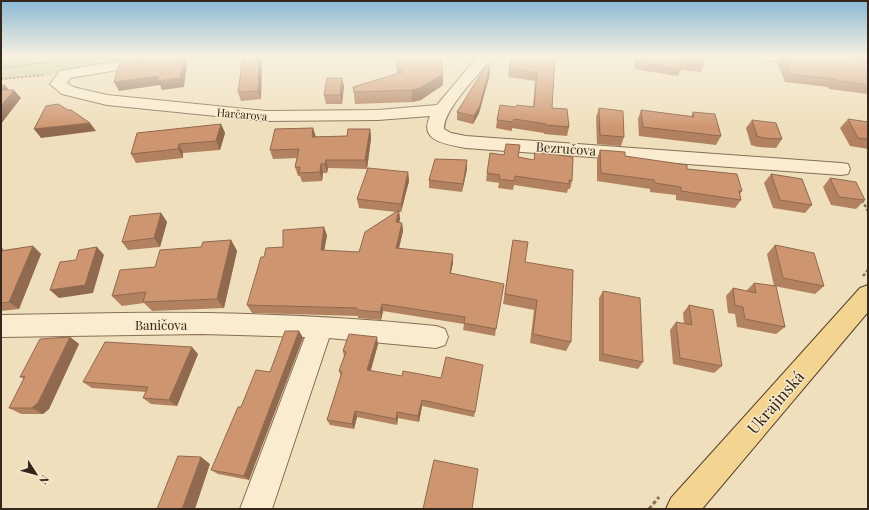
<svg xmlns="http://www.w3.org/2000/svg" width="869" height="510" viewBox="0 0 869 510" font-family="'Playfair Display',serif">
<style>
.green{fill:#c6cc90}
.lines{fill:none;stroke-linecap:round;stroke-linejoin:round}
.minor-casing{stroke:#866f55;stroke-width:2}
.major-casing{stroke:#533d2a;stroke-width:2}
.path-far2{stroke:#866f55;stroke-width:2;stroke-dasharray:2.5 1.5;stroke-linecap:butt}
.path-far1{stroke:#866f55;stroke-width:2.5;stroke-dasharray:3 2;stroke-linecap:butt}
.path{stroke:#866f55;stroke-width:3;stroke-dasharray:4 2.5;stroke-linecap:butt}
.minor{fill:#faeccf;fill-rule:evenodd}
.major{fill:#f4d491;fill-rule:evenodd}
.wall{fill:#b18160}
.shaded-wall{fill:#90694e}
.building{fill:#ce9670;stroke:#90694e}
.labels{text-anchor:middle;dominant-baseline:central;stroke-width:3;stroke-linejoin:round;paint-order:stroke}
.far-street-label{font-size:11px;fill:#35271b;stroke:#f6e9cb}
.street-label{font-size:13px;fill:#35271b;stroke:#f6e9cb}
.near-street-label{font-size:16px;fill:#35271b;stroke:#f6e9cb}
</style>
<rect width="100%" height="100%" fill="#efdfbc"/>
<polygon class="green" points="1,56 177,56 65,74 1,79"/>
<g class="lines">
<g class="minor-casing">
<g id="minor">
<path d="M149,56H184L182,59L177,60L70,78L67,83L73,87L107,95L266,111L378,110L437,105L478,56H493C481,73 443,109 444,129L451,133L466,136L841,163L848,164L850,169L848,174L841,175L466,148C447,144 418,142 430,116L378,120L266,121L107,105L62,94L50,84L60,71Z"/>
<polygon points="756,56 868,58 868,66 763,60 758,59"/>
<path d="M121,313C227,312 331,315 436,326L445,329L448,337L445,345L436,348L329,338L272,509H240L305,337L202,334L1,337V315Z"/>
</g>
</g>
<g class="major-casing">
<polygon id="major" points="868,285 868,312 702,509 666,509 671,498 860,288"/>
</g>
<g class="path-far2">
<polyline points="1,68 58,61"/>
<polyline points="1,79 45,75"/>
</g>
<g class="path-far1">
<polyline points="862,200 868,211"/>
<polyline points="863,276 868,270"/>
</g>
<polyline class="path" points="649,509 659,497"/>
<use href="#minor" class="minor"/>
<use href="#major" class="major"/>
</g>
<g class="wall">
<polygon points="281,56 306,56 304,60 281,58"/>
<polygon points="555,56 552,108 569,127 567,136 544,134 544,133 512,128 512,131 496,128 497,120 516,107 533,107 535,81 508,77 509,68"/>
<polygon points="635,56 702,56 704,65 701,72 681,70 678,76 634,69"/>
<polygon points="781,56 813,56 868,59 868,94 829,89 828,87 785,82 777,62"/>
<polygon points="831,56 868,56 868,57"/>
<polygon points="262,60 261,99 241,101 238,92"/>
<polygon points="396,63 443,85 421,100 412,102 355,104 353,87 397,74"/>
<polygon points="490,74 479,113 473,124 457,120 457,112"/>
<polygon points="344,86 342,104 326,104 324,95"/>
<polygon points="599,108 624,137 621,146 597,144 596,117"/>
<polygon points="641,110 691,116 693,112 721,136 716,145 639,136 638,119"/>
<polygon points="848,119 868,122 868,149 850,146 840,128"/>
<polygon points="752,120 782,139 776,148 758,147 751,145 746,128"/>
<polygon points="221,124 225,133 220,150 183,153 183,158 136,163 131,154"/>
<polygon points="370,129 371,138 367,169 328,168 327,173 323,173 322,181 302,182 300,176 298,176 295,167 297,158 273,159 270,150 316,137 347,136"/>
<polygon points="600,150 625,156 687,169 742,191 740,194 741,200 735,208 676,200 676,195 650,192 650,189 597,181 597,159"/>
<polygon points="535,152 572,181 570,189 568,189 567,193 514,185 513,190 498,188 499,183 486,181 487,173 518,157 534,160"/>
<polygon points="467,169 462,192 429,188 429,180"/>
<polygon points="408,172 409,181 401,212 399,212 400,219 399,222 402,223 403,231 399,248 453,263 451,273 496,329 495,336 463,330 464,324 383,311 381,320 358,318 358,316 252,313 247,305 264,257 283,247 327,235 324,251 359,252 396,212 359,208 357,199"/>
<polygon points="771,174 812,205 805,213 773,208 764,183"/>
<polygon points="830,178 865,200 856,209 831,205 823,187"/>
<polygon points="161,213 167,222 160,247 128,250 122,242"/>
<polygon points="231,240 237,251 224,308 152,311 144,303 122,306 112,296 155,267 201,247"/>
<polygon points="513,240 571,342 566,351 530,343 534,310 503,304 511,251"/>
<polygon points="775,245 824,286 815,294 774,286 767,254"/>
<polygon points="33,246 41,254 19,309 1,311 1,249 2,248 4,250"/>
<polygon points="754,283 785,327 776,334 737,327 735,314 728,313 726,296 733,288 746,291"/>
<polygon points="603,291 643,362 638,369 599,361 599,298"/>
<polygon points="689,305 722,366 714,373 673,364 670,330 676,322 684,324 683,313"/>
<polygon points="299,331 303,338 249,480 218,474 211,470 241,407 270,372"/>
<polygon points="70,337 79,344 49,409 43,414 21,414 9,408 24,379 20,377"/>
<polygon points="378,344 371,370 475,412 474,417 422,406 419,422 398,418 397,425 357,417 354,429 330,425 327,420 341,376 339,371 344,356 343,351"/>
<polygon points="198,354 177,406 151,404 143,398 146,392 92,388 83,382"/>
</g>
<g class="shaded-wall">
<polygon points="184,56 187,65 184,87 162,90 160,85 119,91 114,82"/>
<polygon points="259,56 261,56 262,60 261,99 258,91"/>
<polygon points="303,56 306,56 304,60"/>
<polygon points="490,66 490,74 479,113 473,124 474,116"/>
<polygon points="443,74 443,85 421,100 412,102 412,90"/>
<polygon points="342,78 344,86 342,104 340,95"/>
<polygon points="5,85 11,93 14,90 21,98 1,124 1,90"/>
<polygon points="90,123 96,131 41,138 34,129"/>
<polygon points="221,124 225,133 220,150 216,141"/>
<polygon points="313,128 316,137 312,137"/>
<polygon points="370,129 371,138 367,169 365,160"/>
<polygon points="179,144 183,153 183,158 178,149"/>
<polygon points="326,160 328,168 327,173 325,164"/>
<polygon points="467,160 467,169 462,192 463,184"/>
<polygon points="321,164 323,173 322,181 320,172"/>
<polygon points="408,172 409,181 401,212 401,204"/>
<polygon points="399,210 400,219 397,230 396,222"/>
<polygon points="161,213 167,222 160,247 154,238"/>
<polygon points="402,223 403,231 397,256 396,248"/>
<polygon points="324,227 327,235 323,258 321,250"/>
<polygon points="231,240 237,251 224,308 217,299"/>
<polygon points="33,246 41,254 19,309 9,302"/>
<polygon points="97,247 104,255 93,293 59,298 50,290"/>
<polygon points="453,255 453,263 449,280 450,273"/>
<polygon points="382,304 383,311 381,320 380,312"/>
<polygon points="299,331 303,338 249,480 244,476"/>
<polygon points="70,337 79,344 49,409 43,414 32,408"/>
<polygon points="377,337 378,344 369,376 367,370"/>
<polygon points="192,347 198,354 177,406 169,400"/>
<polygon points="422,400 422,406 419,422 418,416"/>
<polygon points="355,411 357,417 354,429 352,424"/>
<polygon points="397,412 398,418 397,425 396,419"/>
<polygon points="201,457 210,464 195,509 182,509"/>
</g>
<g class="building">
<polygon points="184,56 180,78 158,81 159,76 114,82 120,62 144,58 143,61"/>
<polygon points="243,56 259,56 258,91 238,92"/>
<polygon points="404,56 440,56 443,74 420,88 412,90 354,92 353,87 403,72 396,63"/>
<polygon points="512,56 555,56 552,108 567,109 569,127 546,125 546,124 514,119 513,122 497,120 500,105 516,107 517,105 534,107 537,73 509,68"/>
<polygon points="637,56 702,56 704,65 680,63 681,69 637,62"/>
<polygon points="783,56 813,56 868,59 868,85 835,80 834,79 790,74"/>
<polygon points="487,64 490,66 480,105 474,116 457,112"/>
<polygon points="327,78 342,78 340,95 324,95"/>
<polygon points="5,85 1,90 14,90 1,106 1,86"/>
<polygon points="58,104 68,110 71,110 90,123 34,129 46,106"/>
<polygon points="599,108 623,111 624,137 600,135"/>
<polygon points="641,110 694,117 693,112 715,114 721,136 643,127"/>
<polygon points="848,119 868,122 868,139 858,138"/>
<polygon points="752,120 776,123 782,139 764,138 757,136"/>
<polygon points="221,124 216,141 179,144 178,149 131,154 137,133"/>
<polygon points="313,128 312,137 347,136 348,129 370,129 365,160 326,160 325,164 321,164 320,172 299,173 300,167 295,167 299,149 270,150 275,129"/>
<polygon points="506,144 520,145 518,157 534,160 535,152 573,157 572,181 569,180 569,184 515,176 514,181 499,179 500,175 487,173 490,153 504,155"/>
<polygon points="600,150 625,152 625,156 687,165 687,169 737,174 742,191 739,191 741,200 681,191 681,187 655,183 654,180 601,173"/>
<polygon points="435,159 467,160 463,184 429,180"/>
<polygon points="368,168 408,172 401,204 357,199"/>
<polygon points="771,174 802,179 812,205 780,200"/>
<polygon points="830,178 856,182 865,200 839,197"/>
<polygon points="399,210 396,222 402,223 396,248 452,254 453,255 450,273 504,284 496,329 464,323 465,317 382,304 380,312 357,310 357,308 247,305 261,257 264,257 266,248 283,247 283,230 324,227 321,250 359,252 365,232"/>
<polygon points="161,213 154,238 122,242 130,216"/>
<polygon points="231,240 217,299 143,302 146,292 112,296 120,270 155,267 160,250 201,247 203,242"/>
<polygon points="513,240 528,242 525,262 573,270 571,342 533,334 537,300 505,294"/>
<polygon points="775,245 814,253 824,286 783,278"/>
<polygon points="33,246 9,302 1,303 1,249 2,248 1,251"/>
<polygon points="97,247 85,285 50,290 60,262 76,260 79,250"/>
<polygon points="754,283 776,286 785,327 745,319 743,307 735,305 733,288 756,293"/>
<polygon points="603,291 640,298 643,362 603,354"/>
<polygon points="689,305 713,310 722,366 680,358 676,322 692,325"/>
<polygon points="285,331 299,331 244,476 211,470 238,407 241,407 256,370 270,372"/>
<polygon points="349,334 377,337 367,370 402,376 403,371 441,378 446,357 483,365 475,412 422,400 418,416 397,412 396,419 355,411 352,424 327,420 342,372 339,371 346,352 343,351"/>
<polygon points="70,337 38,403 32,408 9,408 25,376 20,377 40,339"/>
<polygon points="105,342 192,347 169,400 143,398 148,387 83,382"/>
<polygon points="178,456 201,457 182,509 157,509"/>
<polygon points="434,460 478,469 472,509 423,509"/>
</g>
<linearGradient id="sky" x2="0" y2="1"><stop stop-color="#8bb8d4"/><stop offset="0.44" stop-color="#f8f1e1"/><stop offset="1" stop-color="#f8f1e1" stop-opacity="0"/></linearGradient>
<rect width="869" height="128" fill="url(#sky)"/>
<g class="labels">
<g class="far-street-label">
<text transform="translate(242 114) rotate(5)">Harčarova</text>
</g>
<g class="street-label">
<text transform="translate(566 148) rotate(4)">Bezručova</text>
<text x="161" y="324">Baničova</text>
</g>
<g class="near-street-label">
<text transform="translate(775 402) rotate(-49)">Ukrajinská</text>
</g>
</g>
<rect width="869" height="510" fill="none" stroke="#35271b" stroke-width="4"/>
<g transform="translate(36 474) rotate(126)" stroke="#f6e9cb" stroke-width="3" paint-order="stroke">
<path d="M0-3L7 15L0 10L-7 15Z" fill="#35271b"/>
<text y="-6" font-size="11" font-weight="bold" text-anchor="middle" fill="#35271b">N</text>
</g>
</svg>
